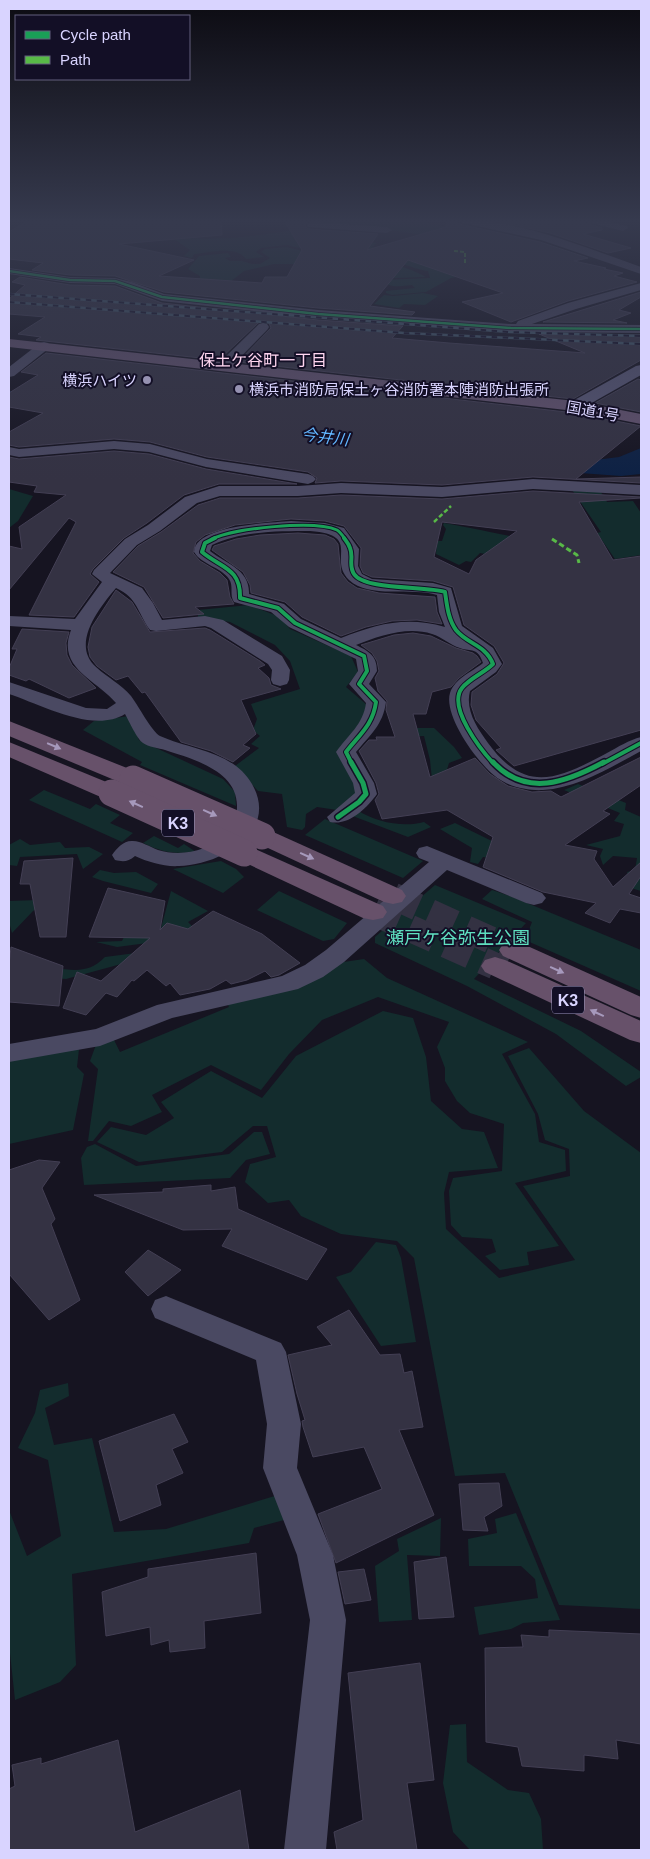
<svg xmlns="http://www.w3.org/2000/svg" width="650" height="1859" viewBox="0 0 650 1859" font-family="Arial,'Noto Sans JP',sans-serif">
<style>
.green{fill:#132c2d}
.water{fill:#0d2144}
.building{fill:#343243;stroke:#433f54;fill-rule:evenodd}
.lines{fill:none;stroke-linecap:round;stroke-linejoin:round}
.motorway-tunnel{stroke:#333142;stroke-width:27;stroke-dasharray:27 13;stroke-linecap:butt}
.minor{fill:#4a4962;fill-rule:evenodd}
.secondary{fill:#575674;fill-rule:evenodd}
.trunk{fill:#62526e;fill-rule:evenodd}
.motorway{fill:#67516a;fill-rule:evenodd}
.rail-casing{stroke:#43596b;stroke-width:2.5}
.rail{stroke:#130f26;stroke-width:2;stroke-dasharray:5.5;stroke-linecap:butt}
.motorway-bridge{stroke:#67516a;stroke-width:27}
.quiet-far2{stroke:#58b947;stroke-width:2;stroke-dasharray:4 2;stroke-linecap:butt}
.quiet-far1{stroke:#58b947;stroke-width:2.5;stroke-dasharray:4.5 2.5;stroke-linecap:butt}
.quiet{stroke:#58b947;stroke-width:3;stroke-dasharray:5.5 3;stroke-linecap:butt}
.cycleway-far3-casing{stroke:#130f26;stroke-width:4}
.cycleway-far2-casing{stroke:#130f26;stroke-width:5}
.cycleway-far1-casing{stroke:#130f26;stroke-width:6}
.cycleway-casing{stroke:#130f26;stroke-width:8}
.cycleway-far3{stroke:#1a9f57;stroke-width:2.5}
.cycleway-far2{stroke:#1a9f57;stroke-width:3}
.cycleway-far1{stroke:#1a9f57;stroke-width:4}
.cycleway{stroke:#1a9f57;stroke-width:5}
.oneway{fill:#a699bc}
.poi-dot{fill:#9591b1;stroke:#130f26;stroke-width:2}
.labels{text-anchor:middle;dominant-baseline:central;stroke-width:4;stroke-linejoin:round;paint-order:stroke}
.far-poi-label{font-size:15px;fill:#d9d4ff;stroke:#130f26;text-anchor:end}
.far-street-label{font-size:15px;fill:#d9d4ff;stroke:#130f26}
.far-neighbourhood-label{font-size:16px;fill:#ffd6f0;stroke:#130f26}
.far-water-label{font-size:16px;font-style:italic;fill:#62b6ff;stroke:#130f26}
.shield{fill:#130f26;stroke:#9e99be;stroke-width:1}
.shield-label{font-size:16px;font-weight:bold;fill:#d9d4ff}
.park-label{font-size:18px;fill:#5fe0c0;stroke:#130f26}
</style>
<rect width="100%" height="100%" fill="#161421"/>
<g class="green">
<polygon points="284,219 379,219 399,222 422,221 481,237 430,236 369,227 320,224"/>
<path d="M310,227L305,240L377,243L372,247L479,272L451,278L426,292L392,295L386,293V291L415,288L412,285C400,286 390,289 381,280L430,278L428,271C418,270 411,266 401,264L320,253L287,245L261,248L256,252L264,257L246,259C236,245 209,253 194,254L192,258L184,256L190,250L170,236C216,243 264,235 310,227Z"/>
<path d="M286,247C299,250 312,253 324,255C363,262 389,257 426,277L364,279L311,264H274L244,271L230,282L200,280V276L188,269L199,256L228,253L231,257L225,258L230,261H242L252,264H260L270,258L261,252L265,249Z"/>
<polygon points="423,293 438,296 425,305 404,304 399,308 374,304 384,295 393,296"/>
<polygon points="570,487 599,489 607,502 633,501 641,513 641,555 615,559 597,533 601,532"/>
<polygon points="9,489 33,496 18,521 9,528"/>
<path d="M444,523C484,531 619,554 641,582L480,553L471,562L466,561L459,565L436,554L437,541H442L446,529L443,525Z"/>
<polygon points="249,605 280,617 290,629 351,656 358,672 346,687 367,705 367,720 351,737 360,793 337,810 317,807 306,814 305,827 302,830 287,827 282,794 258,791 235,766 259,748 251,744 260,736 253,730 257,719 251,704 300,689 290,661 275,645 230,622 198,617 198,610"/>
<polygon points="129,716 139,740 223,779 235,792 236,806 140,765 142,762 83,730 94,721"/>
<polygon points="410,728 434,728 454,747 462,758 449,763 445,776 432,780 430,760 424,736 400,737"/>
<polygon points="578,784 626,803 625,810 641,817 641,891 631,888 627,872 635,870 637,858 613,856 603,865 600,856 603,849 586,845 620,836 624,824 614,821 620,813 564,790"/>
<polygon points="44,790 90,809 96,804 120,815 110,823 133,833 122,842 29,800"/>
<path d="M357,810C376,822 403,828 424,822L431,827L408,837L350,815Z"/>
<polygon points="325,819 423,861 403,878 305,835"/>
<polygon points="455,823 494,842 563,869 483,857 478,864 470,862 472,848 440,829"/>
<path d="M154,836L178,848L184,844L196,852C174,854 164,853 143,843Z"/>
<polygon points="20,839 30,845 60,842 65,848 89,847 103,854 83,869 77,854 20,857 17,866 9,865 9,845"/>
<polygon points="221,861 236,869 244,877 223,893 173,869"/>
<polygon points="100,870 114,873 136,872 158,884 151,893 103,881 92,877"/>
<polygon points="435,885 526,923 474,979 581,1031 641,1072 641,1077 626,1086 556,1034 467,986 375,943 375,937"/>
<polygon points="492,890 510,896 641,950 641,991 525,940 532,922 482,899"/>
<polygon points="171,891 208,911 188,922 195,929 178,939 117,947 96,942 122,941 125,935 152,937 161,928"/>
<polygon points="279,891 347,923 334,939 323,941 257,910"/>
<polygon points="39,900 39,907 33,911 12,933 9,922 9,901"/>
<path d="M159,950L158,954L66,979L29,976C34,974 39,971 44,970C65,965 84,979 105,957Z"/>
<polygon points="364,959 387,978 528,1042 502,1054 535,1114 539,1142 565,1150 566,1171 515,1183 559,1246 527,1252 529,1265 500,1270 485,1256 496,1252 492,1239 462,1237 451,1225 449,1191 453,1178 502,1171 504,1124 470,1113 457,1101 445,1081 445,1068 437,1047 449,1022 378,997 322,1020 289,1054 261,1090 211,1065 152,1095 162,1112 131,1126 109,1121 93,1141 88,1141 98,1069 90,1061 97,1042 113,1038 120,1052 229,1007 226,1001 330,964"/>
<polygon points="383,1011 413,1018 426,1057 431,1101 462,1129 484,1132 498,1168 449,1172 444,1193 446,1229 499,1278 575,1260 523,1186 570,1176 569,1149 545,1140 538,1114 508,1056 529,1048 584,1111 641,1153 641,1609 559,1605 505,1473 455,1476 414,1258 397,1241 341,1234 301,1216 289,1200 268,1203 245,1182 250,1164 276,1157 267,1126 253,1126 222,1152 139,1162 97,1142 111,1127 146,1135 174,1118 161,1102 211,1071 262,1098 296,1056"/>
<polygon points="79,1049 77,1067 84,1074 73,1130 9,1144 9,1059"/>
<polygon points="254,1132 262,1132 270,1154 246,1160 230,1178 84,1185 81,1158 87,1147 95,1144 136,1166 229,1154"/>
<polygon points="376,1242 396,1245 401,1258 416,1342 381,1346 336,1277 351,1272"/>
<polygon points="68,1383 69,1396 45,1408 54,1445 92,1438 114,1532 166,1529 278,1495 288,1519 254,1528 249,1543 72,1574 76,1665 60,1682 15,1700 9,1644 9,1510 27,1556 61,1536 48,1460 18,1448 35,1413 40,1390"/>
<polygon points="516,1513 560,1620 523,1623 511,1629 479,1635 474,1607 538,1598 535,1579 521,1566 469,1566 468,1539 497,1533 495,1519"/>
<polygon points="441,1518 440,1556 407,1555 412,1620 379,1622 375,1566 399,1551 397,1539"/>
<polygon points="466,1724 467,1762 508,1790 529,1793 541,1819 543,1850 470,1850 453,1832 443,1783 450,1725"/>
</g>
<polygon class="water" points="9,391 587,461 619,457 641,448 641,474 621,476 497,467 450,456 9,399"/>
<g class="building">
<polygon points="65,219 221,219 222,235 119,244 194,260 159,276 262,283 265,277 287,277 302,250 283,219 338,219 338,222 312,220 306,222 305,226 308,229 378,234 367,250 446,227 447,219 452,219 459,224 540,242 588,258 574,261 606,268 604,269 623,273 614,276 637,282 568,301 511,322 462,302 503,293 408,260 370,306 415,312 412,315 318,308 164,292 115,276 70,275 32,270 43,263 9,259 9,232 27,221 62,223"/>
<polygon points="486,219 573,219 602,228 602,230 583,234 631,248 608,253 550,233"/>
<polygon points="20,277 70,285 115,286 162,303 318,320 403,326 392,338 449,343 585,353 539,334 641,335 641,360 573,399 238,362 271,328 269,323 263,321 258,323 219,360 36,340 41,337 18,334 45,317 9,314 9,299 25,285 12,282"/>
<polygon points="641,292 641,297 619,310 631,313 613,320 627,323 543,322"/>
<polygon points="46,353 575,413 641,426 576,479 641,477 641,483 533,477 442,485 341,481 315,483 317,478 308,472 207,457 150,442 114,439 19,447 9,445 9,432 43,413 9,407 9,393 38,375 21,372"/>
<polygon points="638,379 641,380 641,412 595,403"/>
<polygon points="114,451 149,454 206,469 297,484 219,484 184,495 147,523 124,538 93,569 90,574 99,582 74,617 29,615 76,522 69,518 9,590 9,546 22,549 19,527 66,495 34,492 37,486 9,482 9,457 19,459"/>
<path d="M533,491L641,497V498L579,502L613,560L641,556V730L514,766L496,750L501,748L476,720L471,705L472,692L497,674L504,663L494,646L464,625L453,587L433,581L372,577L363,573L360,566L361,548L344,526L325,521L291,519L235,525L205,535L196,542L193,553L200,561L220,573L227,580L230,597L234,604L195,607L204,614L163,618L144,587L113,572L138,546L161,532L198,505L220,498H298L341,495L442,499ZM442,522L517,531L476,560L469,574L434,557Z"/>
<polygon points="298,533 325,535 334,539 338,544 341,573 348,582 357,588 379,593 435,597 437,612 442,624 417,620 392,621 366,627 341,636 302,617 285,602 251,593 250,585 243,572 212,550 214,546 236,539 260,535"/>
<polygon points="116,590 132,602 150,632 205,628 210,630 260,661 265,665 258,668 269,678 271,685 281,689 241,700 256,734 243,745 250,748 233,762 211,751 181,742 145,692 142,693 128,676 116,680 97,666 90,657 88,647 92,627"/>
<polygon points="22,629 69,632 66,643 67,655 72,665 96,688 69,698 29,679 26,681 9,675 9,668 17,649 12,649"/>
<polygon points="413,633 431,636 456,648 473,653 477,656 481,662 459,678 451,687 432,692 426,714 413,714 430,777 475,758 490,774 508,786 532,792 551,791 561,797 641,757 641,785 603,811 610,814 565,845 597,851 594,859 613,887 641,862 641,876 629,894 641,898 641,913 620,909 610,923 585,913 596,903 543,892 483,867 493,837 447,810 382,819 375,800 379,794 376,783 359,751 369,740 377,740 376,737 395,737 386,710 387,701 378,691 375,678 379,671 377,661 372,653 361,645 394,635"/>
<polygon points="73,858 66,937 40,937 30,884 20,884 24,861"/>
<polygon points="108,888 165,901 160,930 167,923 188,929 213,911 262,934 300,963 279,975 271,977 265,971 247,980 231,984 226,980 210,989 180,995 170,983 166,986 147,970 134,981 132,980 117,997 106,993 86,1015 63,1008 77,972 101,981 150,938 89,937"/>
<polygon points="11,947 63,966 59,1006 9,1002 9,965"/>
<polygon points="39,1160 60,1162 42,1188 55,1219 51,1224 80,1300 49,1320 9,1274 9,1170"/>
<polygon points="211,1185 211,1191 235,1187 238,1209 327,1249 307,1280 222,1246 232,1229 183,1230 94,1195 163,1192 163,1189"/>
<polygon points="148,1250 181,1270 148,1296 125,1272"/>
<polygon points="349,1310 380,1355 400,1354 404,1373 412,1371 423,1427 399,1430 434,1515 336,1563 318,1514 382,1489 364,1447 313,1457 303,1427 302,1421 305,1420 297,1394 288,1355 332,1345 317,1327"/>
<polygon points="174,1414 188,1442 172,1449 183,1473 156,1485 161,1505 120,1521 99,1441"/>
<polygon points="499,1483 502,1506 484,1517 488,1531 463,1530 459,1484"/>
<polygon points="256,1553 261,1613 204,1621 205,1648 170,1652 169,1640 151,1645 150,1627 106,1636 102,1592 148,1577 148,1569"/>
<polygon points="446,1557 454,1617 419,1619 414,1562"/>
<polygon points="364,1569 371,1600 345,1604 338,1572"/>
<polygon points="549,1630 641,1634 641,1744 616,1740 618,1759 584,1755 584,1771 522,1766 518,1747 486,1742 485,1648 523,1647 521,1635 549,1637"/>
<polygon points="420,1663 434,1780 407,1783 417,1850 337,1850 334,1832 363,1820 348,1673"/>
<polygon points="118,1740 135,1832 240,1790 249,1850 9,1850 9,1789 15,1786 12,1765 41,1758 41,1764"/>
</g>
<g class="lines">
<g class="motorway-tunnel">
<polyline points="393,896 513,950"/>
<polyline points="373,912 495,966"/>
</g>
<g class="minor">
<path d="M454,219C519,219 581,246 641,267V274L541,240L459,222Z"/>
<polygon points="575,219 596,219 627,226 628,228 623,231"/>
<polygon points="312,222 387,227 392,230 387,233 308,227 307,225 308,223"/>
<polygon points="9,268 70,277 115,278 132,282 164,294 318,310 511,324 516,324 518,321 568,303 641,283 641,290 576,309 532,324 641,325 641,333 511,332 318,318 162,301 115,284 70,283 9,274"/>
<polygon points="263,323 267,324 269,327 267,330 228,370 218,370 216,367 218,364 259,324"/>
<polygon points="44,342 48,343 50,346 48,349 14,376 9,377 9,367 40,343"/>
<polygon points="114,441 150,444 207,459 308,474 313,476 316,479 313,482 308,484 206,467 149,452 114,449 19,457 9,455 9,447 19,449"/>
<path d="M533,479L641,485V495L533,489L442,497L341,493L298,496H220L197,503L160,531L137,545L110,573L142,588L153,603L162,620L205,616L223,620L282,656L290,670L289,680L287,684L280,686L273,684L271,680L272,670L268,664L211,628L205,626L156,631L150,630C137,612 138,598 116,588C100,607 70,644 96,667C108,678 121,684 131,696C138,705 152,732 160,736C191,750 233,751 252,784C280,833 219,865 179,866C164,867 148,862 135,856C128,862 123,862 115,860L112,855C117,848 124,840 133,841C141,841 150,847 158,850C181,857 208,851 226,835C234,828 237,818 237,807C238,771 193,759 165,750C159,748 148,747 143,743C137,739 129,721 125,714C93,734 40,704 9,694V682L86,708L107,709L116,703C97,680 56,668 71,630L9,626V616L75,619L102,582L92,574L94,570L125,539L148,525L185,497L219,486H298L341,483L442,487Z"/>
<path d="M291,521L325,523L344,528L359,549L358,566L362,574L372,579L433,583L451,588L462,626L493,648L502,664L496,672L470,691C465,710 477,728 488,743C526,795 558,779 607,753C618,747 629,740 641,737V751C611,767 578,788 543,790C530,791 510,787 499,779C480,767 443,716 450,693C455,678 472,672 483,663C478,647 471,652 460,648C450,645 442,637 432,634C407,626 379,636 356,645C368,651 377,655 377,671L369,684L386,702C383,725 370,735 356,752L374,783L377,794C367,808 349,826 330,822L327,817L355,793L353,783L336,752C348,735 363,725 366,703L349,684L358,671L356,659L289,627L271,612L234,602C229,595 234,586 229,579C221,567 202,565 194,552C195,525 270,523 291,521ZM310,531C363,535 327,559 349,580C369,599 412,587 437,595L439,612L445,627C406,616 377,624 341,638L301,619L284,604L249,594C250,569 226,564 210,551L212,545C241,531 278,531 310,531Z"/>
<polygon points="427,846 542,893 546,898 542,903 534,905 526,903 447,870 344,962 323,977 298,989 172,1018 100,1046 9,1062 9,1044 96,1029 157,1005 282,976 305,965 326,950 429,862 419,858 416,853 419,848"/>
<polygon points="166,1296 281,1343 286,1352 301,1424 297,1468 333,1555 346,1620 326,1850 284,1850 310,1620 297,1555 263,1468 267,1424 256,1360 155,1318 151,1309 155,1300"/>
</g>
<polygon class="secondary" points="641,365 641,375 581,409 569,409 567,406 569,403 636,366"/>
<polygon class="trunk" points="9,339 575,401 641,414 641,424 575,411 9,347"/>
<g class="motorway">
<polygon points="9,721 142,774 145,779 142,784 133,786 124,784 9,736"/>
<polygon points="9,742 121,788 124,793 121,798 112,800 103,798 9,757"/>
<polygon points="262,828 271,831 402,890 406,896 402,902 393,904 384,902 253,841 249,836 253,831"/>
<polygon points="244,845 253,848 383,906 387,912 383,918 373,920 363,918 235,858 231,853 235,848"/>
<polygon points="513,941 523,944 641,997 641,1018 631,1015 503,956 499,950 503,944"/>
<polygon points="495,957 505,960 641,1021 641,1043 630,1040 485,972 481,966 485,960"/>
</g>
<g class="rail-casing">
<g id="rail">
<polyline points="9,294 509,332 641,336"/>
<polyline points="9,302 404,333 641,344"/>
</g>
</g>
<use href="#rail" class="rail"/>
<g class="motorway-bridge">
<polyline points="133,779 262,836"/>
<polyline points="112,793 244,853"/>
</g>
<polyline class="quiet-far2" points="454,251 465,252 465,263"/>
<polyline class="quiet-far1" points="434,522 451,506"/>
<polyline class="quiet" points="552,539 577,555 579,563"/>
<g class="cycleway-far3-casing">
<polyline id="cycleway-far3" points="9,271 70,280 115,281 162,297 318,314 511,328 641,329"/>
</g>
<g class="cycleway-far2-casing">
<path id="cycleway-far2" d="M212,539C234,528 315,520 337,530C340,532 343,536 345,539"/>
</g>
<g class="cycleway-far1-casing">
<g id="cycleway-far1">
<path d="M215,538L205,543L202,552C221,568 241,568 240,598L278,608L295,623L364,656L367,671L359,684L376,702C373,725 359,735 346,752L352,764"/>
<path d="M344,538C346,541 349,544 350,548C354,557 348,565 354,574C364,590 425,586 445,592C447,605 448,619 456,630C467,644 486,645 493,664C484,673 470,678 462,688C447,707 481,750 494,764"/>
<polyline points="602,764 641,743"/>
</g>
</g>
<g class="cycleway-casing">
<g id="cycleway">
<path d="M493,762C526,798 567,782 604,762"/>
<polyline points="338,817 359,802 366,794 363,783 351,762"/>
</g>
</g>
<use href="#cycleway-far3" class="cycleway-far3"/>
<use href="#cycleway-far2" class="cycleway-far2"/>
<use href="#cycleway-far1" class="cycleway-far1"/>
<use href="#cycleway" class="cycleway"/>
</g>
<defs><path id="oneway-solid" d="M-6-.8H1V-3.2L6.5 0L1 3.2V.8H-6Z" transform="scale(1.25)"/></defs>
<g class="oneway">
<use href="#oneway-solid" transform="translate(54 746) rotate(23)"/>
<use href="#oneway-solid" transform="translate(136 804) rotate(-156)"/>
<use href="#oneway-solid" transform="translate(210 813) rotate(24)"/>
<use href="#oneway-solid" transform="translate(307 856) rotate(24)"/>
<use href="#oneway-solid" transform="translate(557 970) rotate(24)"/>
<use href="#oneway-solid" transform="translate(597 1013) rotate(-155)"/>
</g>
<linearGradient id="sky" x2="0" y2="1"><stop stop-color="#0c0b12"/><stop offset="0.46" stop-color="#363a4e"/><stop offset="1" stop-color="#363a4e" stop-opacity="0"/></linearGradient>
<rect width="650" height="480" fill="url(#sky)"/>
<g class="poi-dot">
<circle cx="147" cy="380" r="5"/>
<circle cx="239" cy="389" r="5"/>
</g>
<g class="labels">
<g class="far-poi-label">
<text x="137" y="380">横浜ハイツ</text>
<text x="249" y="389" text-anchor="start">横浜市消防局保土ヶ谷消防署本陣消防出張所</text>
</g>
<g class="far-street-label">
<text transform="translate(593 411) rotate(10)">国道1号</text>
</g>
<g class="far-neighbourhood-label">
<text x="263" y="360">保土ケ谷町一丁目</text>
</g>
<g class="far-water-label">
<text transform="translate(325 437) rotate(7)">今井川</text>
</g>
<g class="shield">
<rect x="162" y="809.5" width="32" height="27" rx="4"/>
<rect x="552" y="986.5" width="32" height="27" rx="4"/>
</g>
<g class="shield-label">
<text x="178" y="823">K3</text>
<text x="568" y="1000">K3</text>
</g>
<g class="park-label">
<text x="458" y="938">瀬戸ケ谷弥生公園</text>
</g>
</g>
<rect width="650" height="1859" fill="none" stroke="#d9d4ff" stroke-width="20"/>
<rect x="15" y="15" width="175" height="65" fill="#130f26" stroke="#625e7d"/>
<rect x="25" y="31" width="25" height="8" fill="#1a9f57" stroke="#625e7d"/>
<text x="60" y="40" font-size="15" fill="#d9d4ff">Cycle path</text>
<rect x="25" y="56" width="25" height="8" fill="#58b947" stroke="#625e7d"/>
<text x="60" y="65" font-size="15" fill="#d9d4ff">Path</text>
</svg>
